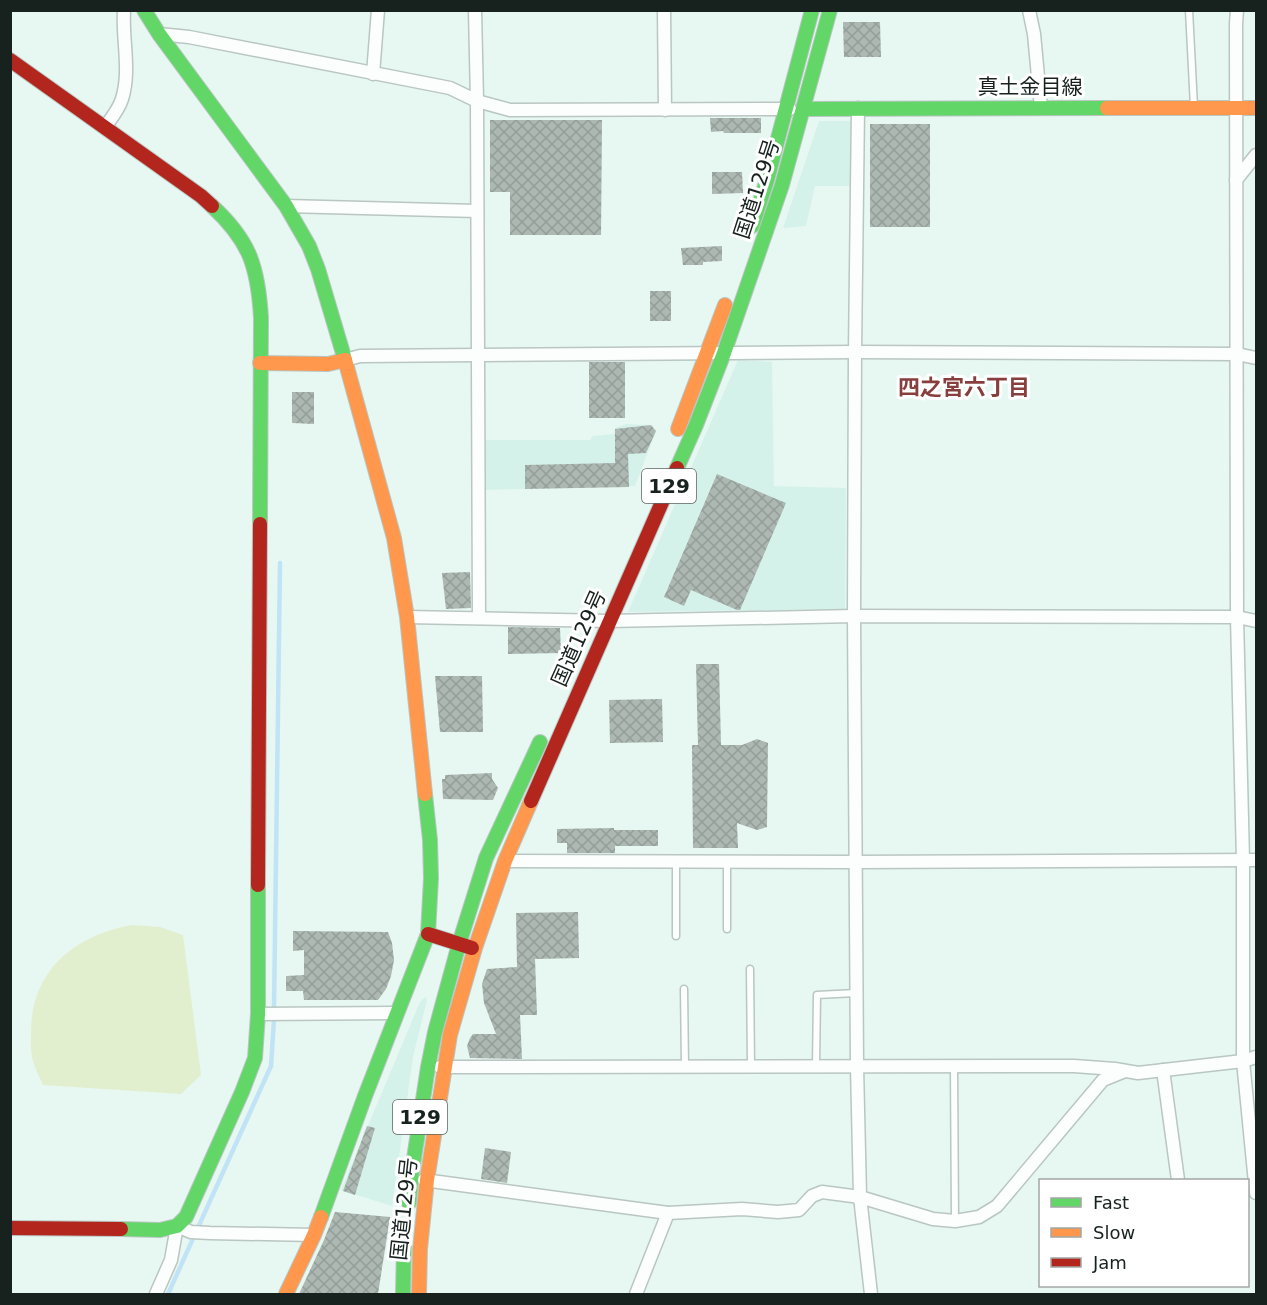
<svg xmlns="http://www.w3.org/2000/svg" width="1267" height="1305" viewBox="0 0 1267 1305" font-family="'DejaVu Sans','Noto Sans JP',sans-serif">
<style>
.built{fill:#d5f2ea}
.pitch{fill:#e2efce}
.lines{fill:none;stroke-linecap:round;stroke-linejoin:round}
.stream{stroke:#c1e3f6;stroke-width:4.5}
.building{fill:url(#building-cross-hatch)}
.lane-casing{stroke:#b9c6c2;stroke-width:9}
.street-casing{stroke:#b9c6c2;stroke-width:15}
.fast-casing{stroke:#b9c6c2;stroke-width:16}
.slow-casing{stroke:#b9c6c2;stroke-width:16}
.jam-casing{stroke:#b9c6c2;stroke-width:16}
.lane{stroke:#fbfefd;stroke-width:6}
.street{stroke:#fbfefd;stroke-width:12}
.fast{stroke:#63d668;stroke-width:14}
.slow{stroke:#ff974d;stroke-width:14}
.jam{stroke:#b3261e;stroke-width:14}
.labels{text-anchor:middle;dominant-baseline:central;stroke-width:6;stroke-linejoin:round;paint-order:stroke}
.shield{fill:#fff;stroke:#5d6462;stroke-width:1.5}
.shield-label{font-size:20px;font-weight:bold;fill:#17221f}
.street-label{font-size:21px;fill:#17221f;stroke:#fff}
.neighbourhood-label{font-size:22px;font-weight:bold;fill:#873e3d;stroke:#fff}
</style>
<defs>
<pattern id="building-cross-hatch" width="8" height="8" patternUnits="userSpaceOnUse" patternTransform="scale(1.5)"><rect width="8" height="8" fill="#adb8b2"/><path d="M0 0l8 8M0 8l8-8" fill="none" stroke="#949e99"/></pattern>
</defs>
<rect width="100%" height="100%" fill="#e7f7f2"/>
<g class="built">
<polygon points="819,121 850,121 850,186 815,186 806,226 783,228"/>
<polygon points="738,360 772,362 774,486 846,488 845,609 628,612"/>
<polygon points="626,424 651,425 656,431 635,486 483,490 483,440 590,440 593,436 614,434 615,428"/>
<polygon points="425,997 427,1000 413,1057 392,1206 341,1190 420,1002"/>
</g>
<path class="pitch" d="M132,925L160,927L183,935L201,1075L181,1094L43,1085C40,1078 36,1071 34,1064C30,1054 31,1042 31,1032C31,970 75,935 132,925Z"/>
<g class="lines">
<g class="stream">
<polyline points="274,1009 280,563"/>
<polyline points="168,1294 271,1066 274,1020"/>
</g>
</g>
<g class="building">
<polygon points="843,22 880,22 881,57 844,57"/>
<polygon points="710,118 761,118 761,133 724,133 723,131 711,132"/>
<polygon points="490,120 602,120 601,235 510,235 510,192 490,192"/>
<rect x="870" y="124" width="60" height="103"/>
<polygon points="712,172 742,172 743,193 712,194"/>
<polygon points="722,246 722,261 703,262 703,265 683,265 681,248"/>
<rect x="650" y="291" width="21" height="30"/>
<rect x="589" y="362" width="36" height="56"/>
<polygon points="292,392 314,392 314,424 292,423"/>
<polygon points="651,425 656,431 646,453 628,454 629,487 525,489 525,465 615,463 615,429"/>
<polygon points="717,474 786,503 740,610 737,610 691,590 684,606 664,597"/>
<polygon points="470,572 471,608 446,609 442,573"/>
<polygon points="508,627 560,628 561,653 508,654"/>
<polygon points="696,664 719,664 721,745 742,745 757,739 768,743 767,827 757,830 737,823 738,848 693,848 692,745 698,745"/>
<polygon points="435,676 482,676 483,732 440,732"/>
<polygon points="662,699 663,742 610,743 609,700"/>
<polygon points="492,773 492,779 498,788 493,800 443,799 442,779 445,779 445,775"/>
<polygon points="614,828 614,830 658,830 658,846 615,846 615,853 567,853 567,843 557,843 557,829"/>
<polygon points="578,912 579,958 535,959 537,1015 520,1015 522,1059 470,1058 467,1046 470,1038 473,1034 496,1034 484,1003 482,984 487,969 517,967 516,913"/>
<polygon points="293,931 388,932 392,943 394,960 391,976 386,989 378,1000 304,1000 303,991 286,991 286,976 304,975 304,950 293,951"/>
<polygon points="367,1126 375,1128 355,1195 343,1191"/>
<polygon points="485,1148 511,1152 507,1183 481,1179"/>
<polygon points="335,1212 390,1217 378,1294 299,1294 324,1240"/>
</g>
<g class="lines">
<g class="lane-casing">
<g id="lane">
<polyline points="1189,10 1194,107"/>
<polyline points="727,861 727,929"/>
<polyline points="676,862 676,936"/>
<polyline points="750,969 751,1066"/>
<polyline points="684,989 685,1066"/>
<polyline points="816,1066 817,995 856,993"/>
<polyline points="954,1067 955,1221"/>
</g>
</g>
<g class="street-casing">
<g id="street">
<polyline points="475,10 477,101 479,618"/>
<polyline points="664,10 665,110"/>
<polyline points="1029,10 1034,34 1041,108"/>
<polyline points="1237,10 1236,24 1237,617 1243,860 1243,1061 1256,1193"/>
<polyline points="159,34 189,37 450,88 477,101 510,110 790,109"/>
<polyline points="373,74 378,10"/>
<polyline points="858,108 855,352 854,616 857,1066 860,1197 871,1294"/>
<path d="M105,127C111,119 119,109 122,99C131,70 122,40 124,10"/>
<polyline points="1236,180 1256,155"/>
<polyline points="286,206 477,211"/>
<polyline points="345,360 360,356 855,352 1237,354 1256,358"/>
<polyline points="407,617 609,621 854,616 1237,617 1256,621"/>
<polyline points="505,861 857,862 1256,860"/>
<polyline points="258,1014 396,1013"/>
<polyline points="440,1067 1074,1066 1115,1069 1138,1073 1243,1061 1256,1057"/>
<polyline points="1163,1070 1178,1180"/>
<polyline points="424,1180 668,1213"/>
<polyline points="156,1294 171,1260 177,1226 191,1232 210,1233 314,1235"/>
<polyline points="636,1294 668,1213 742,1209 778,1212 799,1210 812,1196 822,1192 860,1197 933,1219 955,1221 979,1217 997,1206 1103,1080 1125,1071"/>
</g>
</g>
<g class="fast-casing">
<g id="fast">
<polyline points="144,10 159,34 286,206 309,246 318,269 345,360"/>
<polyline points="803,109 1107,108"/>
<path d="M212,206C250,241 258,267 261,318L260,524"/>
<polyline points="752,226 767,180 812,10"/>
<polyline points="677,468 696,425 724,353 782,185 830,10"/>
<polyline points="409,1203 411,1178 428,1067 435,1032 459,944 486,858 540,742"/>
<polyline points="321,1217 365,1096 428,934 431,878 430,840 425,794"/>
<polyline points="121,1229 160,1230 177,1226 186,1217 242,1092 255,1058 258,1014 258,885"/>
<polyline points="403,1294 404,1245"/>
</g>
</g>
<g class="slow-casing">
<g id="slow">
<polyline points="1107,108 1256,108"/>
<polyline points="345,360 394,538 407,617 425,794"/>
<polyline points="260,363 328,364 345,360"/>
<polyline points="678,429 725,305"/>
<polyline points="286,1294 314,1235 321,1217"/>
<polyline points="419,1294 420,1249 427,1180 450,1035 475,948 505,861 531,801"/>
</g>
</g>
<g class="jam-casing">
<g id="jam">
<polyline points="10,60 201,196 212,206"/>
<polyline points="531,801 677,468"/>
<polyline points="258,885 260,524"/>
<polyline points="428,934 472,948"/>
<polyline points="10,1228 121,1229"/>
</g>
</g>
<use href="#lane" class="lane"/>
<use href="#street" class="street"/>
<use href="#fast" class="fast"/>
<use href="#slow" class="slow"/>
<use href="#jam" class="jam"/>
</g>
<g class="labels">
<g class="shield">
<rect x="642" y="469" width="54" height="34" rx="4.5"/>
<rect x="393" y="1100" width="54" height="34" rx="4.5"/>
</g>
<g class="shield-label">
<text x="669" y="486">129</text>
<text x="420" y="1117">129</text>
</g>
<g class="street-label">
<text x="1030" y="87">真土金目線</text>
<text transform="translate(757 189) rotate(-72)">国道129号</text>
<text transform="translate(579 638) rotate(-66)">国道129号</text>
<text transform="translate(404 1209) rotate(-84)">国道129号</text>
</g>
<g class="neighbourhood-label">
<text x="964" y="387">四之宮六丁目</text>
</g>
</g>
<rect width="1267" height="1305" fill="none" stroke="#17221f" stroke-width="24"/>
<rect x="1039" y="1179" width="210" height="108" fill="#ffffff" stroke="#a2a7a5" stroke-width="1.5"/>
<rect x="1051" y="1198" width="30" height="9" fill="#63d668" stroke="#a2a7a5" stroke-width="1.5"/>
<text x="1093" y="1209" font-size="18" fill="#17221f">Fast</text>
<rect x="1051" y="1228" width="30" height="9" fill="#ff974d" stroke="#a2a7a5" stroke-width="1.5"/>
<text x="1093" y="1239" font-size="18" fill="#17221f">Slow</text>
<rect x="1051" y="1258" width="30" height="9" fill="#b3261e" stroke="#a2a7a5" stroke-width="1.5"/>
<text x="1093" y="1269" font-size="18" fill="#17221f">Jam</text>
</svg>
